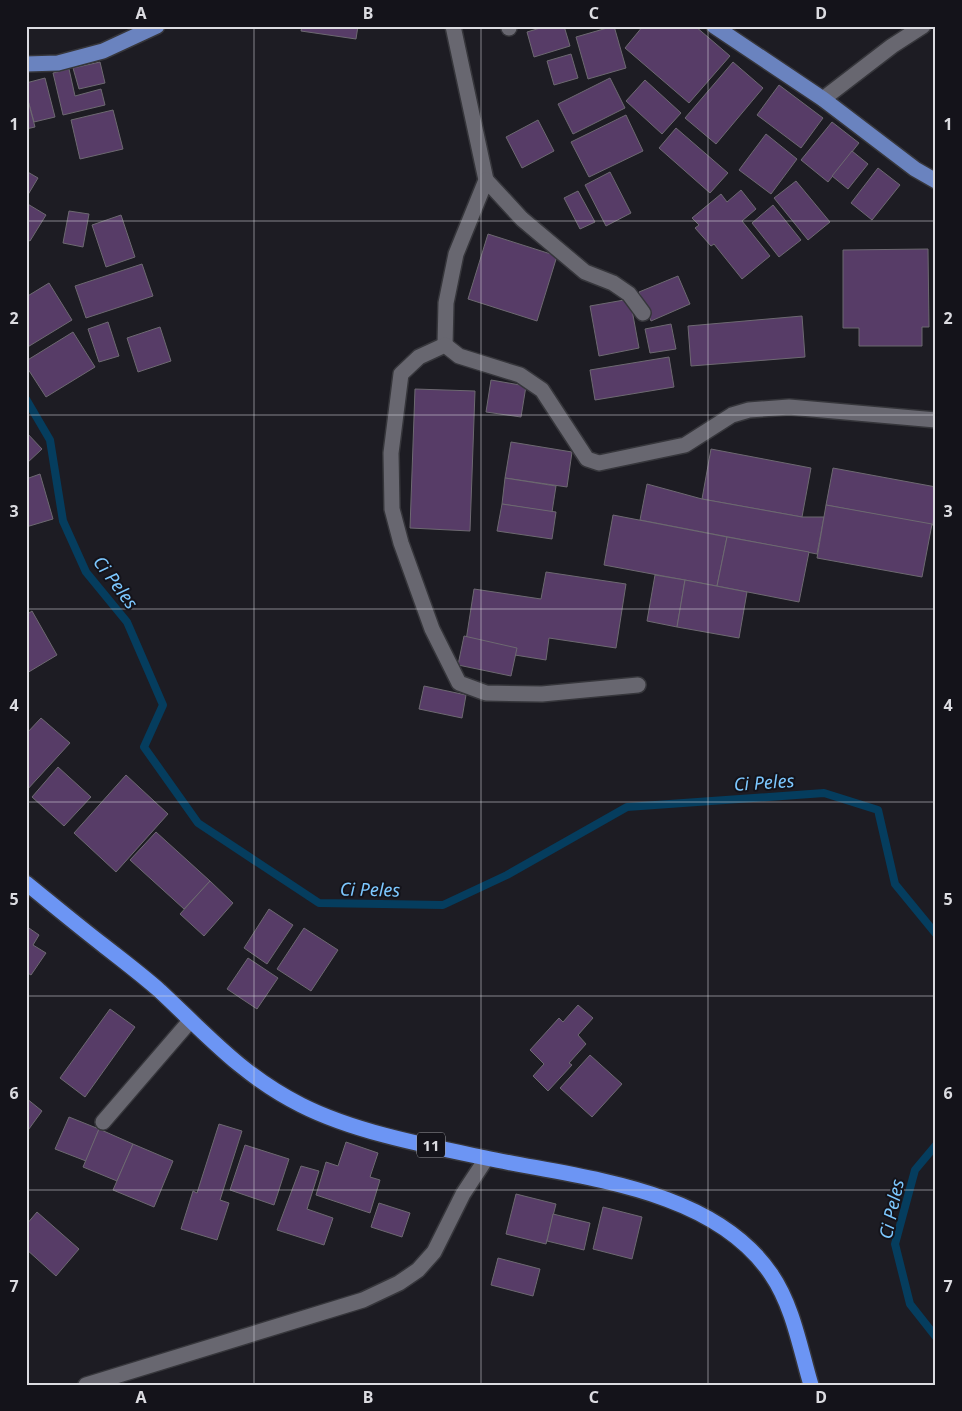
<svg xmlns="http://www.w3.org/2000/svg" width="962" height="1411" viewBox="0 0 962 1411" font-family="'Noto Sans',sans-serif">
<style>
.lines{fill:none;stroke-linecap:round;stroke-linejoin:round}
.stream{stroke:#053d5e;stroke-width:8}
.building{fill:#573c67;stroke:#6d6971}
.minor-casing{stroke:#36363b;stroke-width:18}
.major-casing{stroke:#36363b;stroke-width:18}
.highway-casing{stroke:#36363b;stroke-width:18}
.minor{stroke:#686770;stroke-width:15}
.major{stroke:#6a83bf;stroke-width:15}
.highway{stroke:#6c95f4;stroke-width:15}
.grid{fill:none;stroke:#dcdce1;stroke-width:1;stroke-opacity:0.55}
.labels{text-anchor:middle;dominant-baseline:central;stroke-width:4;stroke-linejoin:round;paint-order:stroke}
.shield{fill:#14131a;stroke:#a0a0a5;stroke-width:1}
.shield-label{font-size:15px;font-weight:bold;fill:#dcdce1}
.water-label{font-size:18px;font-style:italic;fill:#7dc8ff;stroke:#14131a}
.neatline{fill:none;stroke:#dcdce1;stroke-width:2}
.grid-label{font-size:16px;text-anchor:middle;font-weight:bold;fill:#dcdce1}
</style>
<rect width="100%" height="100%" fill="#1d1c23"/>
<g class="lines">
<g class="stream">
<polyline points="26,399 50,440 63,521 86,572 127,622 163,705 144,747 198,823 319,903 443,905 507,875 627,807 824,793 878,810 895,884 936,934"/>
<polyline points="936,1145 915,1170 895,1244 910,1304 936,1337"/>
</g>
</g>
<g class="building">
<polygon points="302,26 358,26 356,39 301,31"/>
<polygon points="547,26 564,26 570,46 534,57 527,32"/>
<polygon points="614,26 626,68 588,79 576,37"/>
<polygon points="643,26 695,26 730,56 689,103 625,48"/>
<polygon points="571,54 578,78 554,85 547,61"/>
<polygon points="100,62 105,83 79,89 73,68"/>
<polygon points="733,62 763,88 716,144 685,118"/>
<polygon points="69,69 75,96 101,89 105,105 63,115 53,73"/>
<polygon points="45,78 55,117 34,122 26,93 26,83"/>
<polygon points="610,78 625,108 573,134 558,104"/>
<polygon points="645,80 681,113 662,134 626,101"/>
<polygon points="779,85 823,118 801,148 757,115"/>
<polygon points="26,93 35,127 26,129"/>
<polygon points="113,110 123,149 80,159 71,120"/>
<polygon points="626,115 643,151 589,177 571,142"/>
<polygon points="538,120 554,151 522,168 506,137"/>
<polygon points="832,122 859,143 828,182 801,160"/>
<polygon points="676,128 728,173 710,193 659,148"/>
<polygon points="766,134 797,159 771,194 739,170"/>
<polygon points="852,151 868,164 848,189 832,176"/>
<polygon points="878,168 900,185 872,220 851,203"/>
<polygon points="26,171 38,178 26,198"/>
<polygon points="610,172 631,213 606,226 585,185"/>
<polygon points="796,181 830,222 808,240 774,198"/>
<polygon points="741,190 756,209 742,221 770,256 742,279 714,244 711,246 695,228 699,225 692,218 721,194 727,202"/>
<polygon points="578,191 595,222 580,229 564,198"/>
<polygon points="26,203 46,215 30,241 26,239"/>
<polygon points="773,205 801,240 779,257 752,223"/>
<polygon points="69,211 89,214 83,247 63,243"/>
<polygon points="121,215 135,257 106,267 92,225"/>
<polygon points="488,234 557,256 537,321 468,299"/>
<polygon points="928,249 929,327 922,327 922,346 859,346 859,328 843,328 843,250"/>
<polygon points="142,264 153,296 86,318 75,286"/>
<polygon points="678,276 690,304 651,321 639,292"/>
<polygon points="49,283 72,320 26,348 26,297"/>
<polygon points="630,299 639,348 599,356 590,306"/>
<polygon points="802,316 805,357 691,366 688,326"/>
<polygon points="108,322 119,356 99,362 88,329"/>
<polygon points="671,324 676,349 650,353 645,329"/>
<polygon points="160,327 171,361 138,372 127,338"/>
<polygon points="73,332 95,367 46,397 26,366 26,361"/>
<polygon points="669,357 674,387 595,400 590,370"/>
<polygon points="491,380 526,386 521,417 486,412"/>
<polygon points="415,389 475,391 470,531 410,528"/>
<polygon points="26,432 42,449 26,464"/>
<polygon points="511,442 572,452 567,487 505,478"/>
<polygon points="711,449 811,468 802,517 702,499"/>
<polygon points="833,468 936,487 933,525 826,505"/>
<polygon points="40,474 53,519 26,527 26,479"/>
<polygon points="505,478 556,486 552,512 502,504"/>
<polygon points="647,484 702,499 802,517 824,517 817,554 640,520"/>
<polygon points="502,504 556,512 552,539 497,531"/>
<polygon points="826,505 932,524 922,577 817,558"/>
<polygon points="613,515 727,537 717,586 604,565"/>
<polygon points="727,537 809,552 799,602 717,586"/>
<polygon points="546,572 626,584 616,648 549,638 546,660 465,647 474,589 541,599"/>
<polygon points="655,575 685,580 677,627 647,621"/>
<polygon points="685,580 747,592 739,638 677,627"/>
<polygon points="32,611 57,655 27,673 26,615"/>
<polygon points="464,636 517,648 511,676 458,665"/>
<polygon points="424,686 466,695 462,718 419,709"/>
<polygon points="41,718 70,743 26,791 26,734"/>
<polygon points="58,767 91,797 64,826 32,797"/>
<polygon points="126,775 168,814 116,872 74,833"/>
<polygon points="156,832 210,881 184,909 130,860"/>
<polygon points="210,881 233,903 204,936 180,914"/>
<polygon points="269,909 293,925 267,964 244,948"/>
<polygon points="26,926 39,935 33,945 46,953 31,975 26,972"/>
<polygon points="304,928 338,950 311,991 277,969"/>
<polygon points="248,958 278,978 257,1009 227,989"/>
<polygon points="578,1005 593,1018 578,1035 586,1044 569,1063 572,1065 548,1091 533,1076 544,1064 530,1050 559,1018 563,1022"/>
<polygon points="110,1009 135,1027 85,1097 60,1078"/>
<polygon points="590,1055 622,1084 592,1117 560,1088"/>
<polygon points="26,1098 42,1111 26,1133"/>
<polygon points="69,1117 99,1129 86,1161 55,1149"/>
<polygon points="219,1124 242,1131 220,1200 229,1203 217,1240 181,1229 193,1191 197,1193"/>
<polygon points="99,1129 133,1144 117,1181 83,1167"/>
<polygon points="346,1142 378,1153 370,1177 380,1180 370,1213 316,1195 326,1162 338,1166"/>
<polygon points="133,1144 173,1161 154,1207 113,1190"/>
<polygon points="245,1145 289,1159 274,1205 230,1190"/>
<polygon points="301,1166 319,1171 307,1209 333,1218 324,1245 277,1230"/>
<polygon points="516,1194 556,1204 546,1244 506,1234"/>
<polygon points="379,1203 410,1213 402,1237 371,1227"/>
<polygon points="603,1207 642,1217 632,1259 593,1249"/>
<polygon points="37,1212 79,1249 56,1276 26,1249 26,1225"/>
<polygon points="553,1214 590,1223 584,1250 547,1241"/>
<polygon points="498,1258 540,1269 533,1296 491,1285"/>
</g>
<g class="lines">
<g class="minor-casing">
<g id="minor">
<polyline points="453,26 486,180"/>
<polyline points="509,28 509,26"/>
<polyline points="823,99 892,46 923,26"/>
<polyline points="445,345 446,303 456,254 486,180 522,219 585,272 613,283 629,294 643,313"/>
<polyline points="638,685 542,694 486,693 459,683 432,629 401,543 392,509 391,453 401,374 419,357 445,345 459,356 520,375 542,390 587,459 599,463 685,445 732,415 749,410 789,407 936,420"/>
<polyline points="103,1122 190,1021"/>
<polyline points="86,1385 363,1300 399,1283 418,1270 434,1252 463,1194 486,1159"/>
</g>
</g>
<g class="major-casing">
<g id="major">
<polyline points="714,26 823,99 915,169 936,181"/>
<polyline points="26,64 58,63 103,51 157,26"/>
</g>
</g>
<g class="highway-casing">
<path id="highway" d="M26,883C52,904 77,925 103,945C122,960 142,975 160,991C207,1035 243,1076 301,1105C354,1132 428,1146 486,1158C579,1178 712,1187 771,1274C793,1306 800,1348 811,1385"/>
</g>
<use href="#minor" class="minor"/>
<use href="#major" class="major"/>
<use href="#highway" class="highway"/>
</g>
<path class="grid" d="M254,26V1385M481,26V1385M708,26V1385M26,221H936M26,415H936M26,609H936M26,802H936M26,996H936M26,1190H936"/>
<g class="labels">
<rect class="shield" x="417" y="1132.5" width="28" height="25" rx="4"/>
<g class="shield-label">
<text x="431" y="1145">11</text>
</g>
<g class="water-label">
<text transform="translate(116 582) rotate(53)">Ci Peles</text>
<text transform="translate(764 782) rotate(-4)">Ci Peles</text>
<text transform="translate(370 889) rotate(1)">Ci Peles</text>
<text transform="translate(891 1209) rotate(-78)">Ci Peles</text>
</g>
</g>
<rect width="962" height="1411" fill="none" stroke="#14131a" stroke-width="55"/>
<rect x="28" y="28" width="906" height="1356" class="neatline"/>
<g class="grid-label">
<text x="141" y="19">A</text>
<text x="368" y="19">B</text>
<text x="594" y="19">C</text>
<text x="821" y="19">D</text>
<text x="14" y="130">1</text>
<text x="948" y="130">1</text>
<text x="14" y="324">2</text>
<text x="948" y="324">2</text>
<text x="14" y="517">3</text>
<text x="948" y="517">3</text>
<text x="14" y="711">4</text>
<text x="948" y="711">4</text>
<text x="14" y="905">5</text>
<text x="948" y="905">5</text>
<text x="14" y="1099">6</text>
<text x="948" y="1099">6</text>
<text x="14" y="1292">7</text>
<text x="948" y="1292">7</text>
<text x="141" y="1403">A</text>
<text x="368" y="1403">B</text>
<text x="594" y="1403">C</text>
<text x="821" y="1403">D</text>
</g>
</svg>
